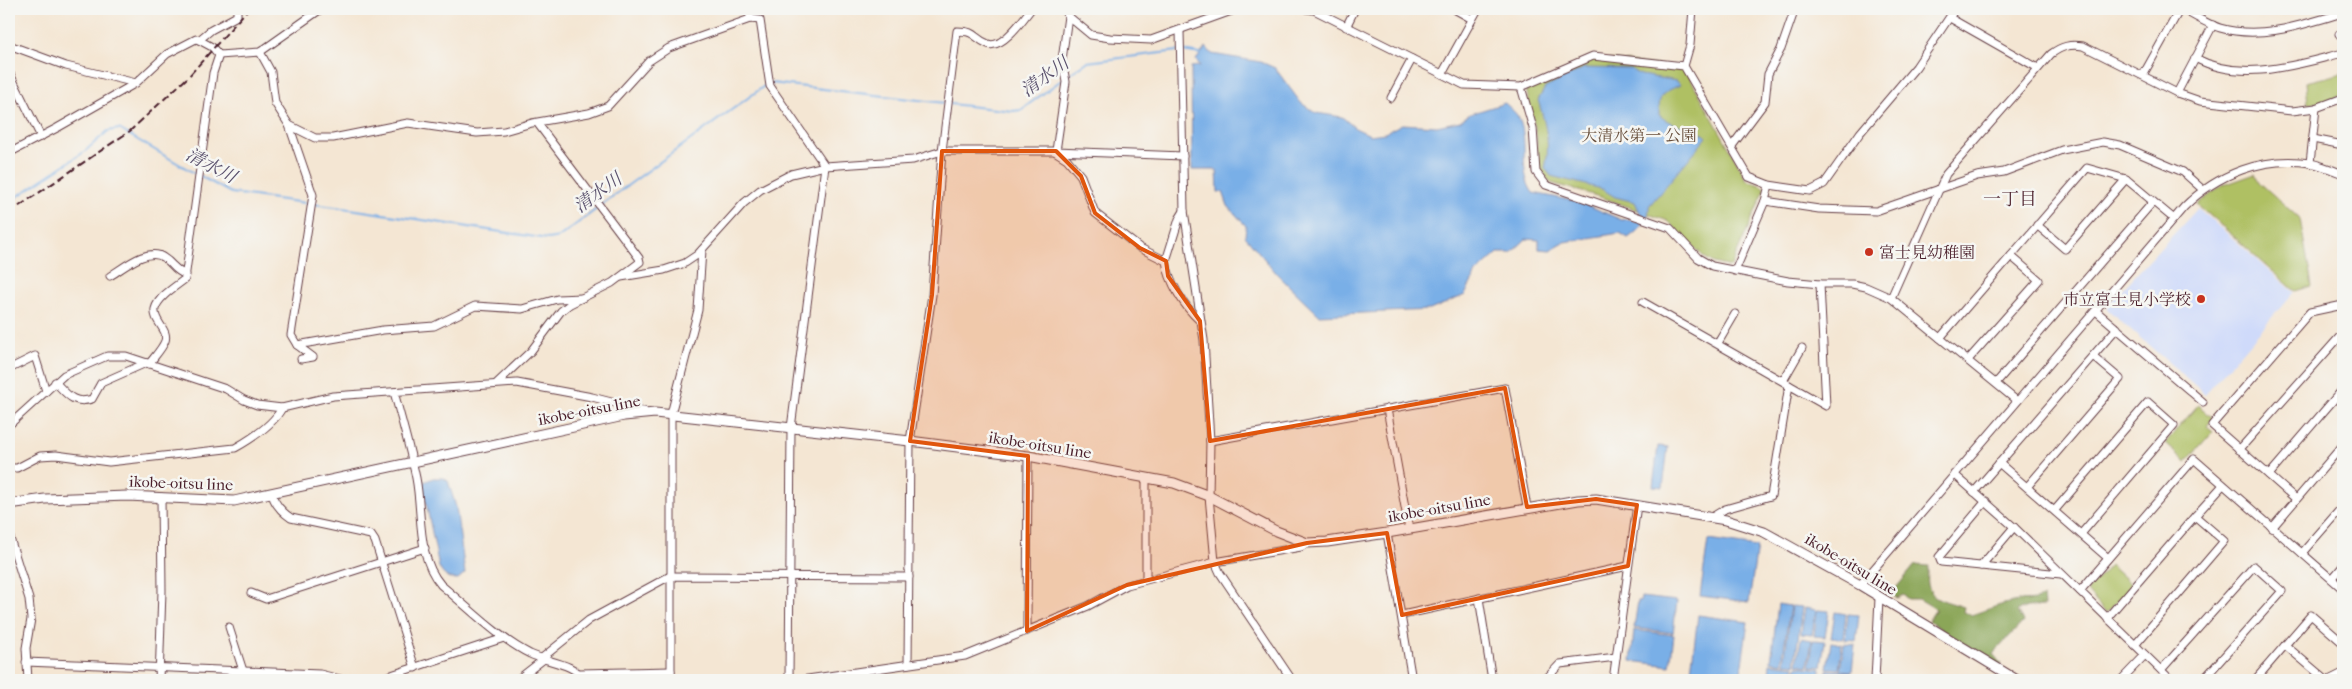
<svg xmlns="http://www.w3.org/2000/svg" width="2352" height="689" viewBox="0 0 2352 689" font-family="'IM FELL French Canon','Noto Serif JP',serif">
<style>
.built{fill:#cfdafa}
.green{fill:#afc063;stroke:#7c7047}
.forest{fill:#8ba659;stroke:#6a6242}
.water{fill:#79afe7;stroke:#626789}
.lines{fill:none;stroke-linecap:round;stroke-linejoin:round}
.stream{stroke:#79afe7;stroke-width:2}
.minor-casing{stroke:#643d44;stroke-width:9}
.major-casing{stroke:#643d44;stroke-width:11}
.minor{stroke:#fff;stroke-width:7}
.major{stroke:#fff;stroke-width:9}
.rail{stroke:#4a1f2b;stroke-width:2;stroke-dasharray:8 4;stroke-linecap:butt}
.marked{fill:#e0560e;fill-opacity:0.2;stroke:#e0560e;stroke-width:4;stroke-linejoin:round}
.poi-dot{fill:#c8321e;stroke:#f6f6f2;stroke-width:2}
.labels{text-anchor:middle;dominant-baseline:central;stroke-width:5;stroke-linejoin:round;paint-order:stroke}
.park-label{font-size:16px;fill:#684f3c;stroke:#f6f6f2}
.poi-label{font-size:16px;fill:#4a1f2b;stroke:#f6f6f2;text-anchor:start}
.street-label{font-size:16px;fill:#4a1f2b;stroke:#f6f6f2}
.water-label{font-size:18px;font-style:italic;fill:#5a516d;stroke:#f6f6f2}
.neighbourhood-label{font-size:18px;fill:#4a1f2b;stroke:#f6f6f2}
</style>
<rect width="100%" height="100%" fill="#f6f6f2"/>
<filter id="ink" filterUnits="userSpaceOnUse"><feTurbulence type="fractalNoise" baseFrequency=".02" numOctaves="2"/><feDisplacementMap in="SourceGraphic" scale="10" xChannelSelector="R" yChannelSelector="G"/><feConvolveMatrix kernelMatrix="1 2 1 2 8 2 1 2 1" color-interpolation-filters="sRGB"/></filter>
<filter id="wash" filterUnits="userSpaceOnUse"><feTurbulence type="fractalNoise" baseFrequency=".0096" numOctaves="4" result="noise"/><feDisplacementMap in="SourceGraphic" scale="20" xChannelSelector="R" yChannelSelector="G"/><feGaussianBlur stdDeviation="1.12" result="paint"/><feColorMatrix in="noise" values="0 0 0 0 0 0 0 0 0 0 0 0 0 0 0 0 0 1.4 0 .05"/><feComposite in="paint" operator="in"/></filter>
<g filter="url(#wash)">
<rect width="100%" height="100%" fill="#f4e6d3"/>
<polygon class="built" points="2198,208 2294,292 2205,394 2108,310 2108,305"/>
<g class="green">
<polygon points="1594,58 1682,68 1688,74 1747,180 1762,186 1765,189 1731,267 1714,263 1704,257 1668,221 1604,198 1551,183 1539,169 1536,132 1526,89"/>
<polygon points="2343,73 2343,93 2328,101 2308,104 2306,82"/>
<polygon points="2255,174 2259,182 2300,219 2312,286 2295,291 2197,204 2224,185"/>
<polygon points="2198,405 2213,418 2207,426 2213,431 2186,462 2165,443"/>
<polygon points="2110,565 2132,585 2109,611 2105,612 2087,591"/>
</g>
<path class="forest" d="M1915,565L1929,566C1923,599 1937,598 1964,607L1963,612L1971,615C1987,610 2002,603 2019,601C2027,600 2035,602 2043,597L2044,606L2027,607L2017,611L2023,622L1993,654L2001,664L1999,666L1928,621L1936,609L1919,599H1908L1903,595L1897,598L1891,594Z"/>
<g class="water">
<path d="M1206,47L1212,54L1261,62L1275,68L1301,103L1316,113L1342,117L1355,128L1370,135L1385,133L1402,124L1437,126L1460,121L1470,114L1505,103C1510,108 1518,114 1520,121C1529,144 1518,172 1533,193L1580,202L1622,220L1628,219L1636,222L1641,215L1635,202L1615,197L1602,189L1551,176L1545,168C1551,143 1545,123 1538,100L1545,88L1584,68L1631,69L1641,75L1677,81L1680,85C1661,94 1659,93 1659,115C1672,128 1697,126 1707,137L1649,206C1650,220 1638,231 1628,238L1620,233L1564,242L1550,250L1539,249V240L1526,239L1511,253H1498L1476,273L1465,295L1430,310L1319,315L1278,275L1245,236L1246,226L1228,206L1223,192H1218L1217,170H1192L1191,67L1200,66L1196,60Z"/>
<polygon points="1658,446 1668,447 1663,487 1653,486"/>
<path d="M433,478H443L448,481L456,507L465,573L458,579C448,579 443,576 439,567L422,483Z"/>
<polygon points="1708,540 1757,547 1749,602 1700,596"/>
<polygon points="1641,597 1677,601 1673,633 1634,628 1638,601 1640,601"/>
<polygon points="1778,604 1790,606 1782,663 1771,661"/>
<polygon points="1791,606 1802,607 1795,664 1784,663"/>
<polygon points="1805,608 1816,610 1812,635 1801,634"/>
<polygon points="1817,610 1829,611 1825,637 1814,636"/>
<polygon points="1835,612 1846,614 1843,639 1831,638"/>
<polygon points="1848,614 1859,615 1856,641 1845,640"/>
<polygon points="1698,615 1748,622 1740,678 1691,671"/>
<polygon points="1634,630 1674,635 1670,666 1631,661"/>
<polygon points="1801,638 1812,640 1808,666 1797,664"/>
<polygon points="1813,640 1825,641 1821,667 1810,666"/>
<polygon points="1831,642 1842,644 1839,669 1827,668"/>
<polygon points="1844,644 1855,645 1852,671 1840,670"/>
<polygon points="1770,663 1795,666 1793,679 1769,676"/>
<polygon points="1797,666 1821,669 1820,680 1795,679"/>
<polygon points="1827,670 1852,672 1851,680 1826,680"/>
</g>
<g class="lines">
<g class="stream">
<polyline points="1183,51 1200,54"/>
<polyline points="1068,75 1087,62 1178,51"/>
<polyline points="771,83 945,103"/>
<polyline points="950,104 1013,111 1021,110 1064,78"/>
<polyline points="200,176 231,193 350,209 548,239 559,237 598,208"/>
<polyline points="9,202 84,152 108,131 119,129 196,174"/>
<polyline points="601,205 767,84"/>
</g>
</g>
</g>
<g filter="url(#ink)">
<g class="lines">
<g class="minor-casing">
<g id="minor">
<polyline points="750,9 750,19"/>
<polyline points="876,9 883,9"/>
<polyline points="1065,9 1068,16 1091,35 1110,38 1151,40 1237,9"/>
<polyline points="1306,9 1314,10 1464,85 1521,87 1593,56 1684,66 1749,177 1769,185 1810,191 1824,184 1860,133 1916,67 1955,9"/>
<polyline points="1454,9 1472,19"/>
<path d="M2182,9C2194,16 2207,24 2220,28C2262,40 2304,24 2343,13"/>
<polyline points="1950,18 2038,68"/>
<polyline points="1346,27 1355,9"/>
<polyline points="1180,31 1184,211 1204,340 1210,441 1209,496 1215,562 1220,573 1292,680"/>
<polyline points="2339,34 2343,33"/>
<polyline points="199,40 212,47 219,55"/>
<polyline points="9,45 66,66 136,83"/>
<polyline points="260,52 271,72 275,103 289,125 313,195 291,335 297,345 313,357 301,359"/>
<polyline points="219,55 260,52 321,9"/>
<path d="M2195,58C2242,83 2295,65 2343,53"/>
<polyline points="1684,66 1690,45 1693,9"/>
<polyline points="9,72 41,137"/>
<polyline points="1442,74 1478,9"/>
<polyline points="2143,75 2180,9"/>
<polyline points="1521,87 1533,128 1536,172 1546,185 1670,228 1698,258 1712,266 1788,281 1820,284 1852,284 1866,287 1891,298 2017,401"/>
<polyline points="2177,93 2213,25"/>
<polyline points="1391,98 1412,59"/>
<polyline points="289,125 315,138 333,138 408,123 477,133 504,131 532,123 589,113 608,106 649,61 669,48 750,19 760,20 770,86 825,166 791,428 789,680"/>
<polyline points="2313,139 2343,145"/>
<polyline points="1732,146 1765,102 1768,74 1781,49 1795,9"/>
<polyline points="1056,151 1066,82 1062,60 1068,16"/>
<path d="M1056,152L1067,159L1081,176L1095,213L1140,248L1166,261C1169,283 1184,306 1200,321"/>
<polyline points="9,153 57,128 136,83 167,54 196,39 199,40 211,30 237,16 237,9"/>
<polyline points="2310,163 2316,108"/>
<polyline points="1765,201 1819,209 1876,211 1977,176 2004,172 2062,150 2103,142 2120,145 2183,172 2202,189"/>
<polyline points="2037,225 2065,249 2126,179"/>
<polyline points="1166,261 1179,219 1184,211"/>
<polyline points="1735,271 1765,201 1769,185"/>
<path d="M110,276C123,268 149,246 164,258C174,264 172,269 186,275"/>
<polyline points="621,277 664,270 685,263 697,255 744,203 760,190 791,174 825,166 913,160 942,151 1056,151 1183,156"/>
<path d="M1891,298L1946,174L2051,54C2062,46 2070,44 2083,46L2177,93L2200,101L2292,111L2316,108L2343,98"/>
<polyline points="1643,302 1789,385"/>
<polyline points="2096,311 2203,402"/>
<polyline points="1940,338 2087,168 2126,179 2174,219"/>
<polyline points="1718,343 1735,314"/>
<polyline points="297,345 383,330 434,326 475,306 522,309 557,299 582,298"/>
<polyline points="1968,360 2039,280 2011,256"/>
<path d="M149,364C154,357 162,349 165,341C169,329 153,322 155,309C158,297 176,286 185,279L213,73L219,55"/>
<polyline points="9,369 35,356 46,391"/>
<polyline points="1783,381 1802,348"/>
<path d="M55,382C67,394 73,405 92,399L101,383L146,363"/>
<polyline points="497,383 531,351 561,311 570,304 612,283 640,262 639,258 538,124"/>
<polyline points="1996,383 2153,202"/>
<path d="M394,392C402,421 410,449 416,478C423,514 416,556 441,585C470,609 497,637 530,654C547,662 575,663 584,680"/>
<polyline points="1387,409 1409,529"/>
<polyline points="9,425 64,375 107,356 126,356 226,389 244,400 257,405 282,408 333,396 517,383 592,397 623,405 631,410 644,411"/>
<polyline points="1210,441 1505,388 1527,507"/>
<polyline points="2239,450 2343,333"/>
<polyline points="1999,463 2108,558"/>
<path d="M9,468H17L40,456L56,455L109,462L235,448C251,439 273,425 282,408"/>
<polyline points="1954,474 2014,527 2171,680"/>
<polyline points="2269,475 2343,389"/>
<polyline points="2027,487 2120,379 2093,356"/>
<polyline points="1974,492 2117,328"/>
<path d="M272,494C275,505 282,512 291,518L371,535L375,541L415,668"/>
<polyline points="2296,499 2212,425 2310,312 2343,305"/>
<polyline points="1986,501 1939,557 1941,562 2061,574"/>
<polyline points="2055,510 2148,402 2174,425 2081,534"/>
<polyline points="2195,516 2223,485"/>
<polyline points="1712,517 1725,509 1771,496 1789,385 1826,406 1820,284"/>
<polyline points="2272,528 2343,445"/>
<polyline points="1387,533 1412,680"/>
<polyline points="9,535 29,599 31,619 26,648 28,680"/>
<polyline points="2302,553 2343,506"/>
<polyline points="1981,566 2014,527"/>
<polyline points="1146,579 1146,478"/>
<polyline points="2332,579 2343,566"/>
<path d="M1860,585L2184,207C2217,174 2263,156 2310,163C2321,165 2333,170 2343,174"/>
<polyline points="2080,591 2194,459 2343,589"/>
<polyline points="251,593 266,599 425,548"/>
<polyline points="1479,598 1492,680"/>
<polyline points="1402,615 1628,566"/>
<polyline points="2107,618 2195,516 2224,541 2135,645"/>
<polyline points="229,627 246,680"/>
<polyline points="1027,631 1028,456"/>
<polyline points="2285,645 2326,680"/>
<polyline points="542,658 589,620 670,576 909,577"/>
<polyline points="26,662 320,674 344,680"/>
<path d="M908,664L910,441L932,295L942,151L957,31C977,31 973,38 988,44C1002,50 1024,18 1031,9"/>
<polyline points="2161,670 2254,566 2282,591 2203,680"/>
<polyline points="580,673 671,671"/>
<polyline points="159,680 162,591 161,497"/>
<polyline points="376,680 504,638"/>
<polyline points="517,680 544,659"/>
<polyline points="671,680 671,414 698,310 702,250"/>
<polyline points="801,680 965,656 1088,606 1127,585 1215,562 1301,547 1307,543"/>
<polyline points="1545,680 1560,664 1616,657"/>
<polyline points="1613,680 1637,505"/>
<polyline points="1875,680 1879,598"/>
<polyline points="2121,680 2145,655"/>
<polyline points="2255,680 2311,615 2343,643"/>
<polyline points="2329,680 2343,673"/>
</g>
</g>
<g class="major-casing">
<polyline id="major" points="9,504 45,499 127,496 234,501 624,416 655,413 910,441 1028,456 1174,483 1209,496 1276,531 1307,543 1327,542 1387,533 1578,500 1596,499 1726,520 1764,532 1860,585 2017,680"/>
</g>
<use href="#minor" class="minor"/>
<use href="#major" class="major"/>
<polyline class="rail" points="9,213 130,131 188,77 248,9"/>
</g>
</g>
<path class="marked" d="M942,151H1056L1081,176L1095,213L1140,248L1166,261L1168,276L1200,321L1210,441L1505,388L1527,507L1596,499L1637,505L1628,566L1402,615L1387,533L1307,543L1127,585L1027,631L1028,456L910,441L932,295Z"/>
<g class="poi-dot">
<circle cx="1869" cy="252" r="5"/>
<circle cx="2201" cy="299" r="5"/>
</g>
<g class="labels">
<g class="park-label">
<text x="1639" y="135">大清水第一 公園</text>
</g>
<g class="poi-label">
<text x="1879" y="252">富士見幼稚園</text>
<text x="2191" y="299" text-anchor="end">市立富士見小学校</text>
</g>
<g class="street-label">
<text transform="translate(589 410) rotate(-11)">ikobe-oitsu line</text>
<text transform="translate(1040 445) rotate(9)">ikobe-oitsu line</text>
<text transform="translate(181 483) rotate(2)">ikobe-oitsu line</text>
<text transform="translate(1439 508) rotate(-10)">ikobe-oitsu line</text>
<text transform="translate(1851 564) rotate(31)">ikobe-oitsu line</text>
</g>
<g class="water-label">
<text transform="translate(1045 77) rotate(-36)">清水川</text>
<text transform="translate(211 166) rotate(28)">清水川</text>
<text transform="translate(598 193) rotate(-36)">清水川</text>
</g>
<g class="neighbourhood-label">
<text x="2010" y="199">一丁目</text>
</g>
</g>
<rect width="2352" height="689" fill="none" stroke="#f6f6f2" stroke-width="30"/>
</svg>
